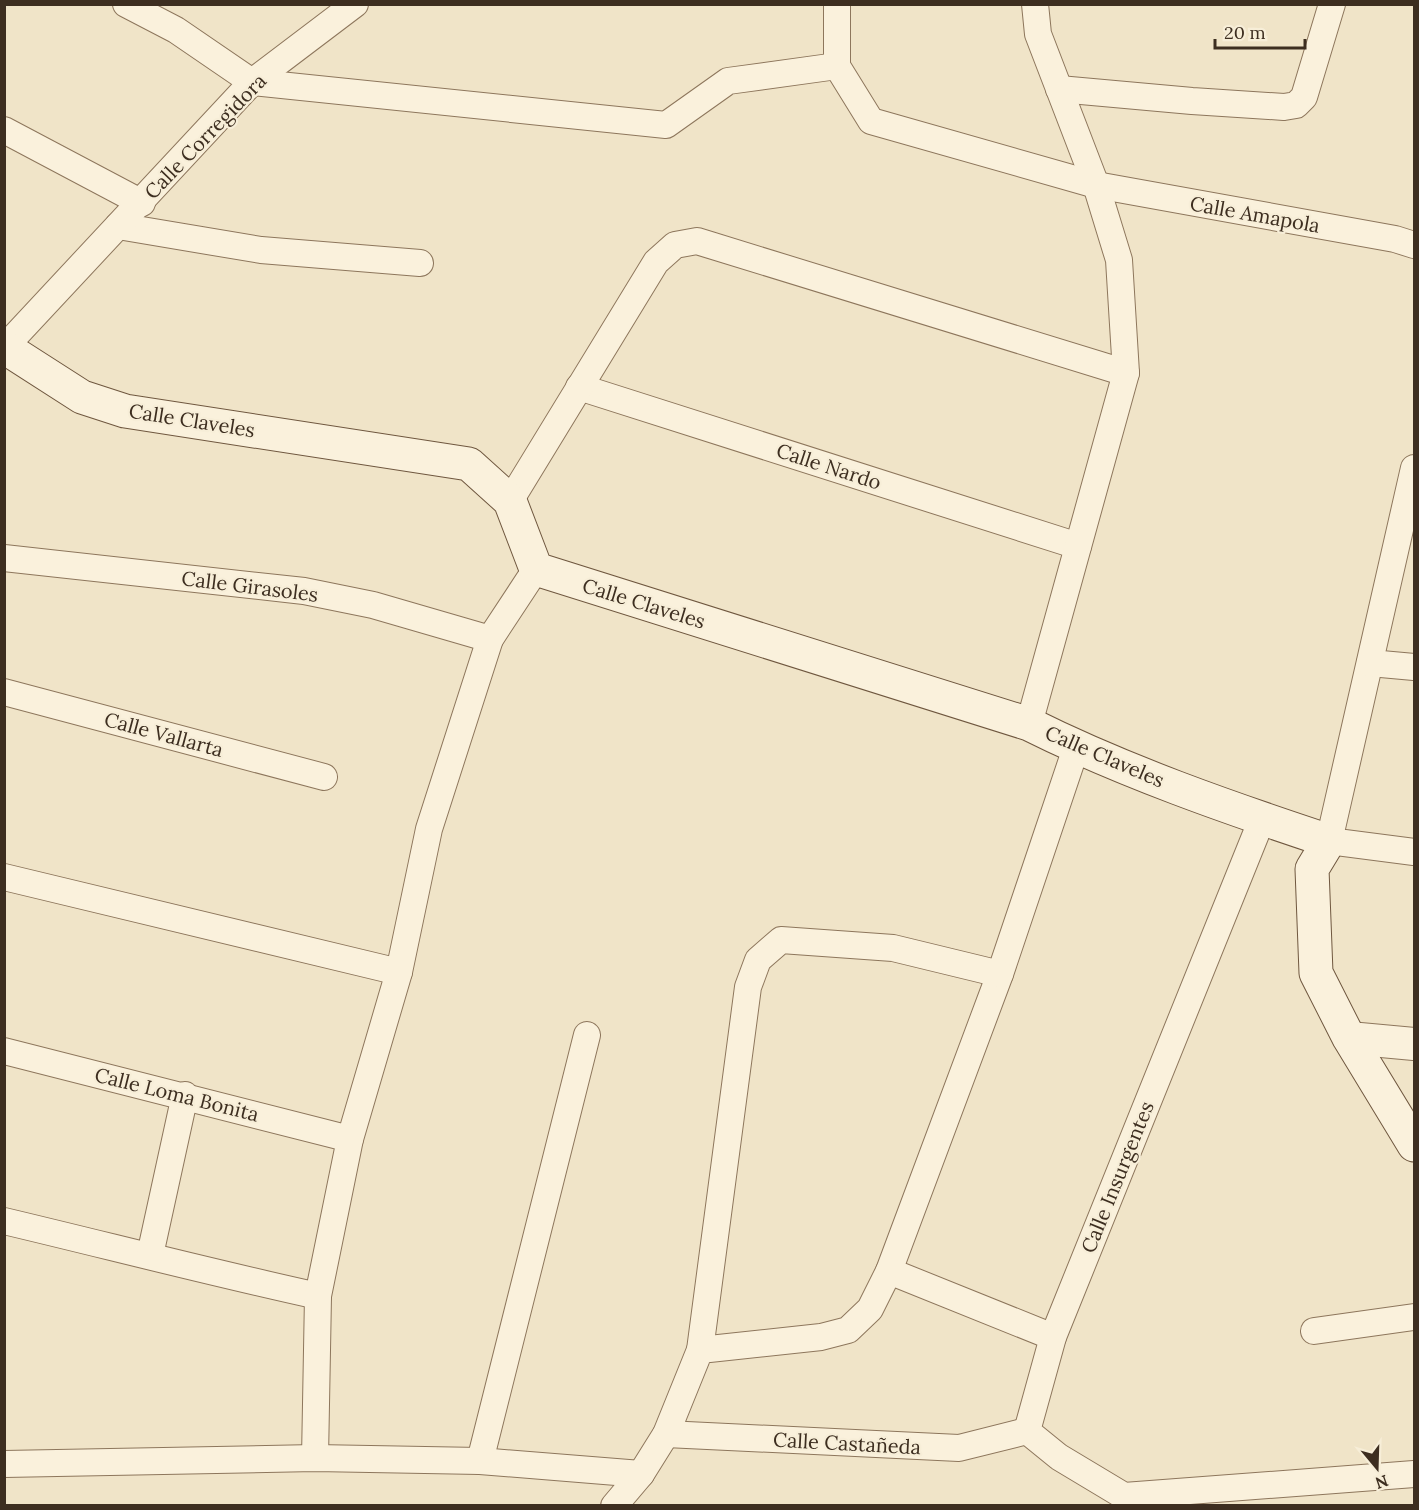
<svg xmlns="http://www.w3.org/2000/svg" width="1419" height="1510" viewBox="0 0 1419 1510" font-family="Lora,serif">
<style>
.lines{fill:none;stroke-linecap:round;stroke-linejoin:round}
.minor-casing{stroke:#8d765c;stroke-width:28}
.tertiary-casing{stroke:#8d765c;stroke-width:34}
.secondary-casing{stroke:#6f573f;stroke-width:35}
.minor{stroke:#faf1dc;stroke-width:26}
.tertiary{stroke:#faf1dc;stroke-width:32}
.secondary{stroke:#faf1dc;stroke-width:33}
.labels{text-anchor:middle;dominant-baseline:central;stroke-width:4.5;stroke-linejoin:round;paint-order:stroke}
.street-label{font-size:20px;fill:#3d2e20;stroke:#f7eed8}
</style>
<rect width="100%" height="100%" fill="#f0e4c8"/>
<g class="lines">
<g class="minor-casing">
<g id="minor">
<polyline points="126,4 176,30 252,82 666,125 728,81 837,66"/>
<polyline points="837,4 837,66"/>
<polyline points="837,66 871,121 1096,185 1395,239 1414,245"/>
<polyline points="1059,89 1192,101 1284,107 1296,105 1304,97 1332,4"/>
<polyline points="4,130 142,203"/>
<polyline points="118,226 261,250 420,263"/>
<polyline points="4,348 252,82 355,4"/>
<polyline points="579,387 1078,546"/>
<polyline points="1414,468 1329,841 1414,852"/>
<polyline points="510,501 656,262 675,245 697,241 1126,373"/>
<polyline points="4,558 304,591 373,605 490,639"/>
<polyline points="1370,663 1414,667"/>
<polyline points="4,692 324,777"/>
<polyline points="1029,724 1126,373 1119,260 1096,185 1038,34 1035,4"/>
<polyline points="1262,819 1053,1337 1027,1431 1059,1457 1124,1496 1414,1474"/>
<polyline points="4,877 399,972"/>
<polyline points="4,1051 350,1139"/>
<path d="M4,1221C109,1246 213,1273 318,1296"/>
<polyline points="150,1255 185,1095"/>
<polyline points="1314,1331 1414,1317"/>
<polyline points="1053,1337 889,1271 1000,974 1076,748"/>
<polyline points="700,1350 748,987 758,960 781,940 893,948 1000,974"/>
<polyline points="666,1434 959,1448 1027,1431"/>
<polyline points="315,1458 318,1296 350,1139 399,972 429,829 490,639 536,569"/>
<polyline points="480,1461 587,1035"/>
<polyline points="4,1464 315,1458 480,1461 641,1474"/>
<polyline points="614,1506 641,1474 666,1434 700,1350 821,1337 848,1330 870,1309 889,1271"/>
</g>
</g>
<g class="tertiary-casing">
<polyline id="tertiary" points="1349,1038 1414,1044"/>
</g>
<g class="secondary-casing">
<path id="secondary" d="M4,347L82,397L125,411L469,464L510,501L536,569L1029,724C1123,771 1229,808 1329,841L1312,869L1316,973L1349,1038L1414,1145"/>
</g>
<use href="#minor" class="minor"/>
<use href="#tertiary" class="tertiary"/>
<use href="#secondary" class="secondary"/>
</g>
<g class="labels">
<g class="street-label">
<text transform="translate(205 136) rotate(-46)">Calle Corregidora</text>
<text transform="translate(1255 214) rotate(10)">Calle Amapola</text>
<text transform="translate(192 420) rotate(9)">Calle Claveles</text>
<text transform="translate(829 466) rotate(18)">Calle Nardo</text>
<text transform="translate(250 586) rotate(7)">Calle Girasoles</text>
<text transform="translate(644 603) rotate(17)">Calle Claveles</text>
<text transform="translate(164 734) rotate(15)">Calle Vallarta</text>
<text transform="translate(1105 756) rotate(23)">Calle Claveles</text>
<text transform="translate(177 1094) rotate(14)">Calle Loma Bonita</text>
<text transform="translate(1117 1177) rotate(-68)">Calle Insurgentes</text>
<text transform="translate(847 1443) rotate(3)">Calle Castañeda</text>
</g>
</g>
<rect width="1419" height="1510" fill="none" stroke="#3d2e20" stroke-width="12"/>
<g transform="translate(1377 1468) rotate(161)" stroke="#f7eed8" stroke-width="4.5" paint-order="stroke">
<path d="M0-4.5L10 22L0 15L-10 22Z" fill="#3d2e20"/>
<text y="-9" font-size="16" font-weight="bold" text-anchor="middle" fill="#3d2e20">N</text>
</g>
<path d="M1215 39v9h90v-9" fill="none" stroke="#3d2e20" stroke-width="3"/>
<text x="1224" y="39" font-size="18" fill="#3d2e20" stroke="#f7eed8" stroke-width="4.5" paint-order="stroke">20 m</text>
</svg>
